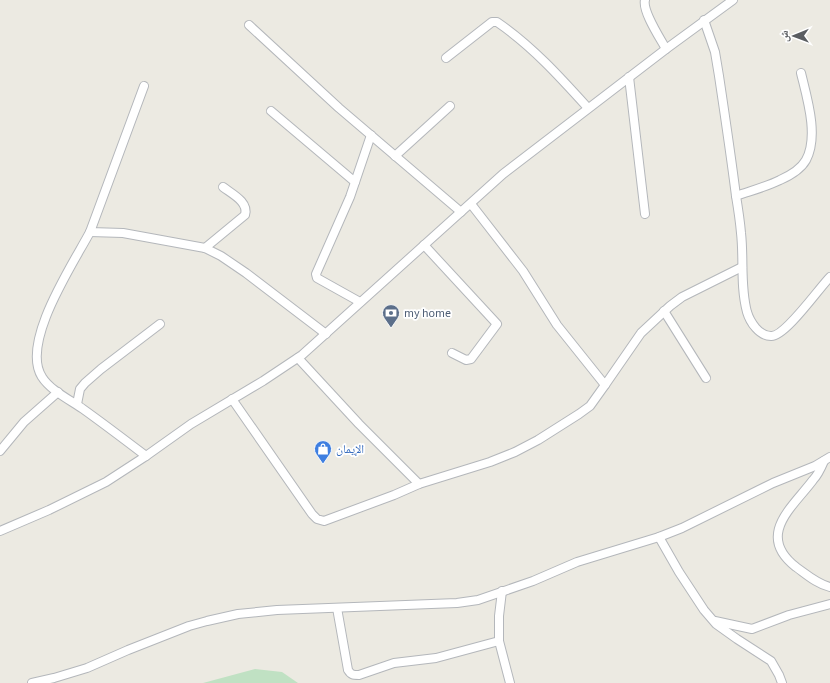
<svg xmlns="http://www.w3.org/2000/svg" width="830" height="683" viewBox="0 0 830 683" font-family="'Source Sans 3','Noto Naskh Arabic',sans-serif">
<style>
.green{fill:#c0e1c3}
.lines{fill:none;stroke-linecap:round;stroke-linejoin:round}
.minor-casing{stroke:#b4b7bb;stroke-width:10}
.minor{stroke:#fff;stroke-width:8}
.labels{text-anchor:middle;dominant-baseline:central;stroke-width:3.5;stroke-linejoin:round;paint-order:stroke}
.service-label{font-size:12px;fill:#4e5e75;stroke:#fff;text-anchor:start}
.shop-label{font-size:12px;fill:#366cbe;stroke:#fff;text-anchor:start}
</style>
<rect width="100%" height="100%" fill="#eceae2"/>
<polygon class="green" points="255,669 282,672 298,683 203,683"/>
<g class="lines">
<g class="minor-casing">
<g id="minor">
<path d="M645,0C642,11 660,38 666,49"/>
<path d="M704,20L715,52L719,76C725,116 731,156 736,196C738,208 740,221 741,233C744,259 740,286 747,312C750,322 759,336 771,336C785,337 819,288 830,277"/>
<polyline points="249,25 339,108 461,212"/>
<path d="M446,58L492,22H497C532,46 560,77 588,108"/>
<polyline points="629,77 645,214"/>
<polyline points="144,86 90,232 123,233 205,248 221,256 246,273 326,334"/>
<polyline points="271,111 355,182"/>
<polyline points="395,156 450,106"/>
<path d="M736,196C750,191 766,187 780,180C789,176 801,169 806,160C819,136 807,98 801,73"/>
<polyline points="471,204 523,271 557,325 605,385 641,333 670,306 682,297 742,267"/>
<path d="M90,232C73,264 20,343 42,377C50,390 70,400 83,409C104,424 125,440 146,456"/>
<polyline points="424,245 497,324 471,359 466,360 452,353"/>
<path d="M205,248L245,215C249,202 232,194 223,187"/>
<polyline points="360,302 317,278 316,274 350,197 371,135"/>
<polyline points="664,311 706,378"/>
<polyline points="298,358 359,424 419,484"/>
<polyline points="232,399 312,514 317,519 324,521 394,495 419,484 490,462 515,452 538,440 579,414 590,406 605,385"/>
<polyline points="77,404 80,389 85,383 101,369 160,324"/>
<polyline points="0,451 24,422 58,392"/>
<path d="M824,461C821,468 818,475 813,480C793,507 755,535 796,567C806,574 817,584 830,587"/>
<polyline points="0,531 49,510 106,482 146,456 191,424 263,381 302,355 503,174 666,49 733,0"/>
<polyline points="659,537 679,572 704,610 716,624 737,639 771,661 779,675 782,683"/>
<polyline points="502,591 499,616 499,641 510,683"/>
<path d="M337,608L348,670C351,675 353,675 359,675L394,663L436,658L499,641"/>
<polyline points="715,621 752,629 789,615 830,604"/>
<polyline points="32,683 54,678 87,668 128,650 189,626 207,621 238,614 277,610 457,603 478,600 533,581 577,562 659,537 682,528 773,483 815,466 830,457"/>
</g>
</g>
<use href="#minor" class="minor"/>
</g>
<defs>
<g id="bank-pin" transform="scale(0.9)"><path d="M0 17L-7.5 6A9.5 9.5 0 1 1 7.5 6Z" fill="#5c6f8a" stroke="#fff"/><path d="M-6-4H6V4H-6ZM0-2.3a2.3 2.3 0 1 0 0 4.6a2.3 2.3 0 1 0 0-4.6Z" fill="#fff"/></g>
<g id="shop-pin" transform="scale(0.9)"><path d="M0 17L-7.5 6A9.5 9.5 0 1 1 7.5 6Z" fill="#3f7fe0" stroke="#fff"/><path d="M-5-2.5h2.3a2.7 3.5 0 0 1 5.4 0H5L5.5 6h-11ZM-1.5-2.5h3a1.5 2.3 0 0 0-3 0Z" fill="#fff"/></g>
</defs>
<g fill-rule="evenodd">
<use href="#bank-pin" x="391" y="313"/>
<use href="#shop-pin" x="323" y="449"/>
</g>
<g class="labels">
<g class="service-label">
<text x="404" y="313">my home</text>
</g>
<g class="shop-label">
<text x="336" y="449">الإيمان</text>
</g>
</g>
<g transform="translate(794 36) rotate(269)" stroke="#ffffff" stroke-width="3" paint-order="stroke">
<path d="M0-3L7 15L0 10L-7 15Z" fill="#5a5d61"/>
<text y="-6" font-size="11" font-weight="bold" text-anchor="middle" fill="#5a5d61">ش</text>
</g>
</svg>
